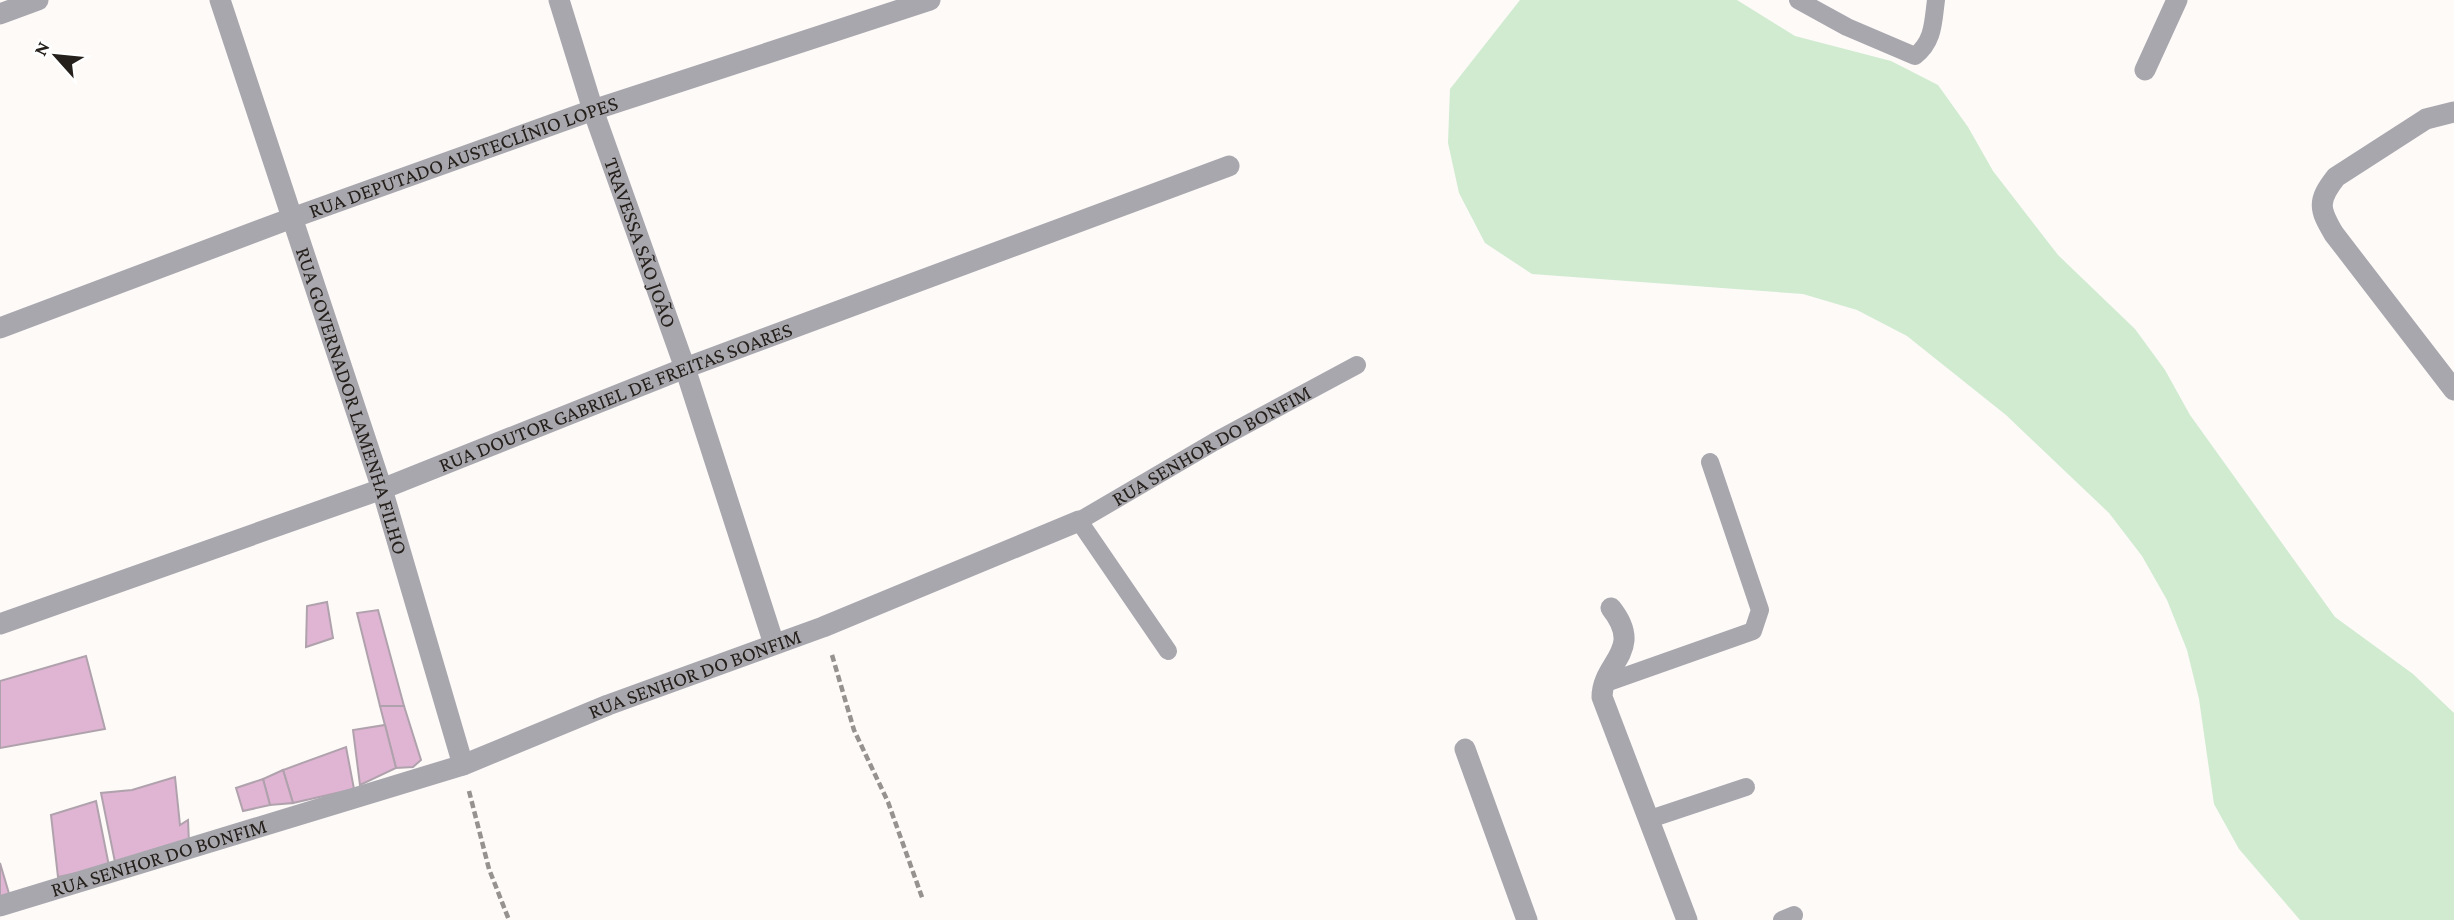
<svg xmlns="http://www.w3.org/2000/svg" width="2454" height="920" viewBox="0 0 2454 920" font-family="'Crimson Pro',serif">
<style>
.green{fill:#d0ebd0}
.building{fill:#dfb5d3;stroke:#b0a2ac;stroke-width:2}
.lines{fill:none;stroke-linecap:round;stroke-linejoin:round}
.path{stroke:#96928f;stroke-width:4.5;stroke-dasharray:7 3.5;stroke-linecap:butt}
.lane{stroke:#a9a7ae;stroke-width:18}
.street{stroke:#a9a7ae;stroke-width:21}
.labels{text-anchor:middle;dominant-baseline:central;stroke-width:5;stroke-linejoin:round;paint-order:stroke}
.street-label{font-size:21px;fill:#25201b;stroke:#fff}
</style>
<rect width="100%" height="100%" fill="#fdfaf8"/>
<polygon class="green" points="1520,0 1737,0 1795,36 1891,61 1938,85 1968,127 1993,171 2058,255 2135,329 2165,370 2190,415 2335,617 2413,674 2454,713 2454,920 2300,920 2239,849 2214,804 2199,699 2187,650 2167,600 2142,556 2109,513 2006,415 1907,336 1857,310 1803,294 1532,274 1485,243 1459,193 1448,143 1450,89"/>
<g class="building">
<polygon points="327,602 333,638 306,647 307,606"/>
<polygon points="378,610 404,706 380,706 357,613"/>
<polygon points="86,656 105,729 0,748 0,681"/>
<polygon points="380,706 404,706 421,760 413,767 396,768"/>
<polygon points="385,725 396,768 360,785 353,730"/>
<polygon points="346,747 354,789 293,803 283,770"/>
<polygon points="283,770 293,803 270,805 263,779"/>
<polygon points="175,777 180,825 188,820 189,843 115,862 101,793 132,790"/>
<polygon points="263,779 270,805 243,811 236,788"/>
<polygon points="96,801 109,866 58,877 51,815"/>
<polygon points="0,863 10,897 0,901"/>
</g>
<g class="lines">
<g class="path">
<polyline points="832,655 854,730 888,802 923,900"/>
<polyline points="469,791 489,869 509,920"/>
</g>
<g class="lane">
<path d="M1798,0L1847,27L1915,56C1934,41 1933,22 1936,0"/>
<path id="s1" d="M1168,651L1079,521L1214,442L1357,365"/>
<polyline points="1603,684 1753,631 1760,610 1710,462"/>
<polyline points="1650,819 1746,787"/>
<polyline points="1782,920 1794,915"/>
</g>
<g class="street">
<path id="s2" d="M220,0L382,489L463,765"/>
<path id="s3" d="M559,0L593,110L685,368L774,644"/>
<polyline points="0,14 38,0"/>
<polyline points="2145,70 2177,0"/>
<path d="M2454,112L2426,119L2336,177C2317,201 2319,209 2334,234L2454,390"/>
<path id="s4" d="M0,328L292,218L593,110L930,0"/>
<path d="M1611,608C1645,651 1602,662 1602,697L1687,920"/>
<path id="s5" d="M0,624L382,489L685,368L1229,166"/>
<polyline points="1465,749 1527,920"/>
<path id="s6" d="M0,906L463,765L608,705L823,627L1079,521"/>
</g>
</g>
<g class="labels">
<g class="street-label">
<text stroke="none"><textPath href="#s4" startOffset="494">RUA DEPUTADO AUSTECLÍNIO LOPES</textPath></text>
<text stroke="none"><textPath href="#s3" startOffset="256">TRAVESSA SÃO JOÃO</textPath></text>
<text stroke="none"><textPath href="#s5" startOffset="656">RUA DOUTOR GABRIEL DE FREITAS SOARES</textPath></text>
<text stroke="none"><textPath href="#s2" startOffset="422">RUA GOVERNADOR LAMENHA FILHO</textPath></text>
<text stroke="none"><textPath href="#s1" startOffset="310">RUA SENHOR DO BONFIM</textPath></text>
<text stroke="none"><textPath href="#s6" startOffset="733">RUA SENHOR DO BONFIM</textPath></text>
<text stroke="none"><textPath href="#s6" startOffset="166">RUA SENHOR DO BONFIM</textPath></text>
</g>
</g>
<g transform="translate(56 56) rotate(297)" stroke="#ffffff" stroke-width="5" paint-order="stroke">
<path d="M0-5L12 26L0 18L-12 26Z" fill="#25201b"/>
<text y="-10" font-size="19" font-weight="bold" text-anchor="middle" fill="#25201b">N</text>
</g>
</svg>
